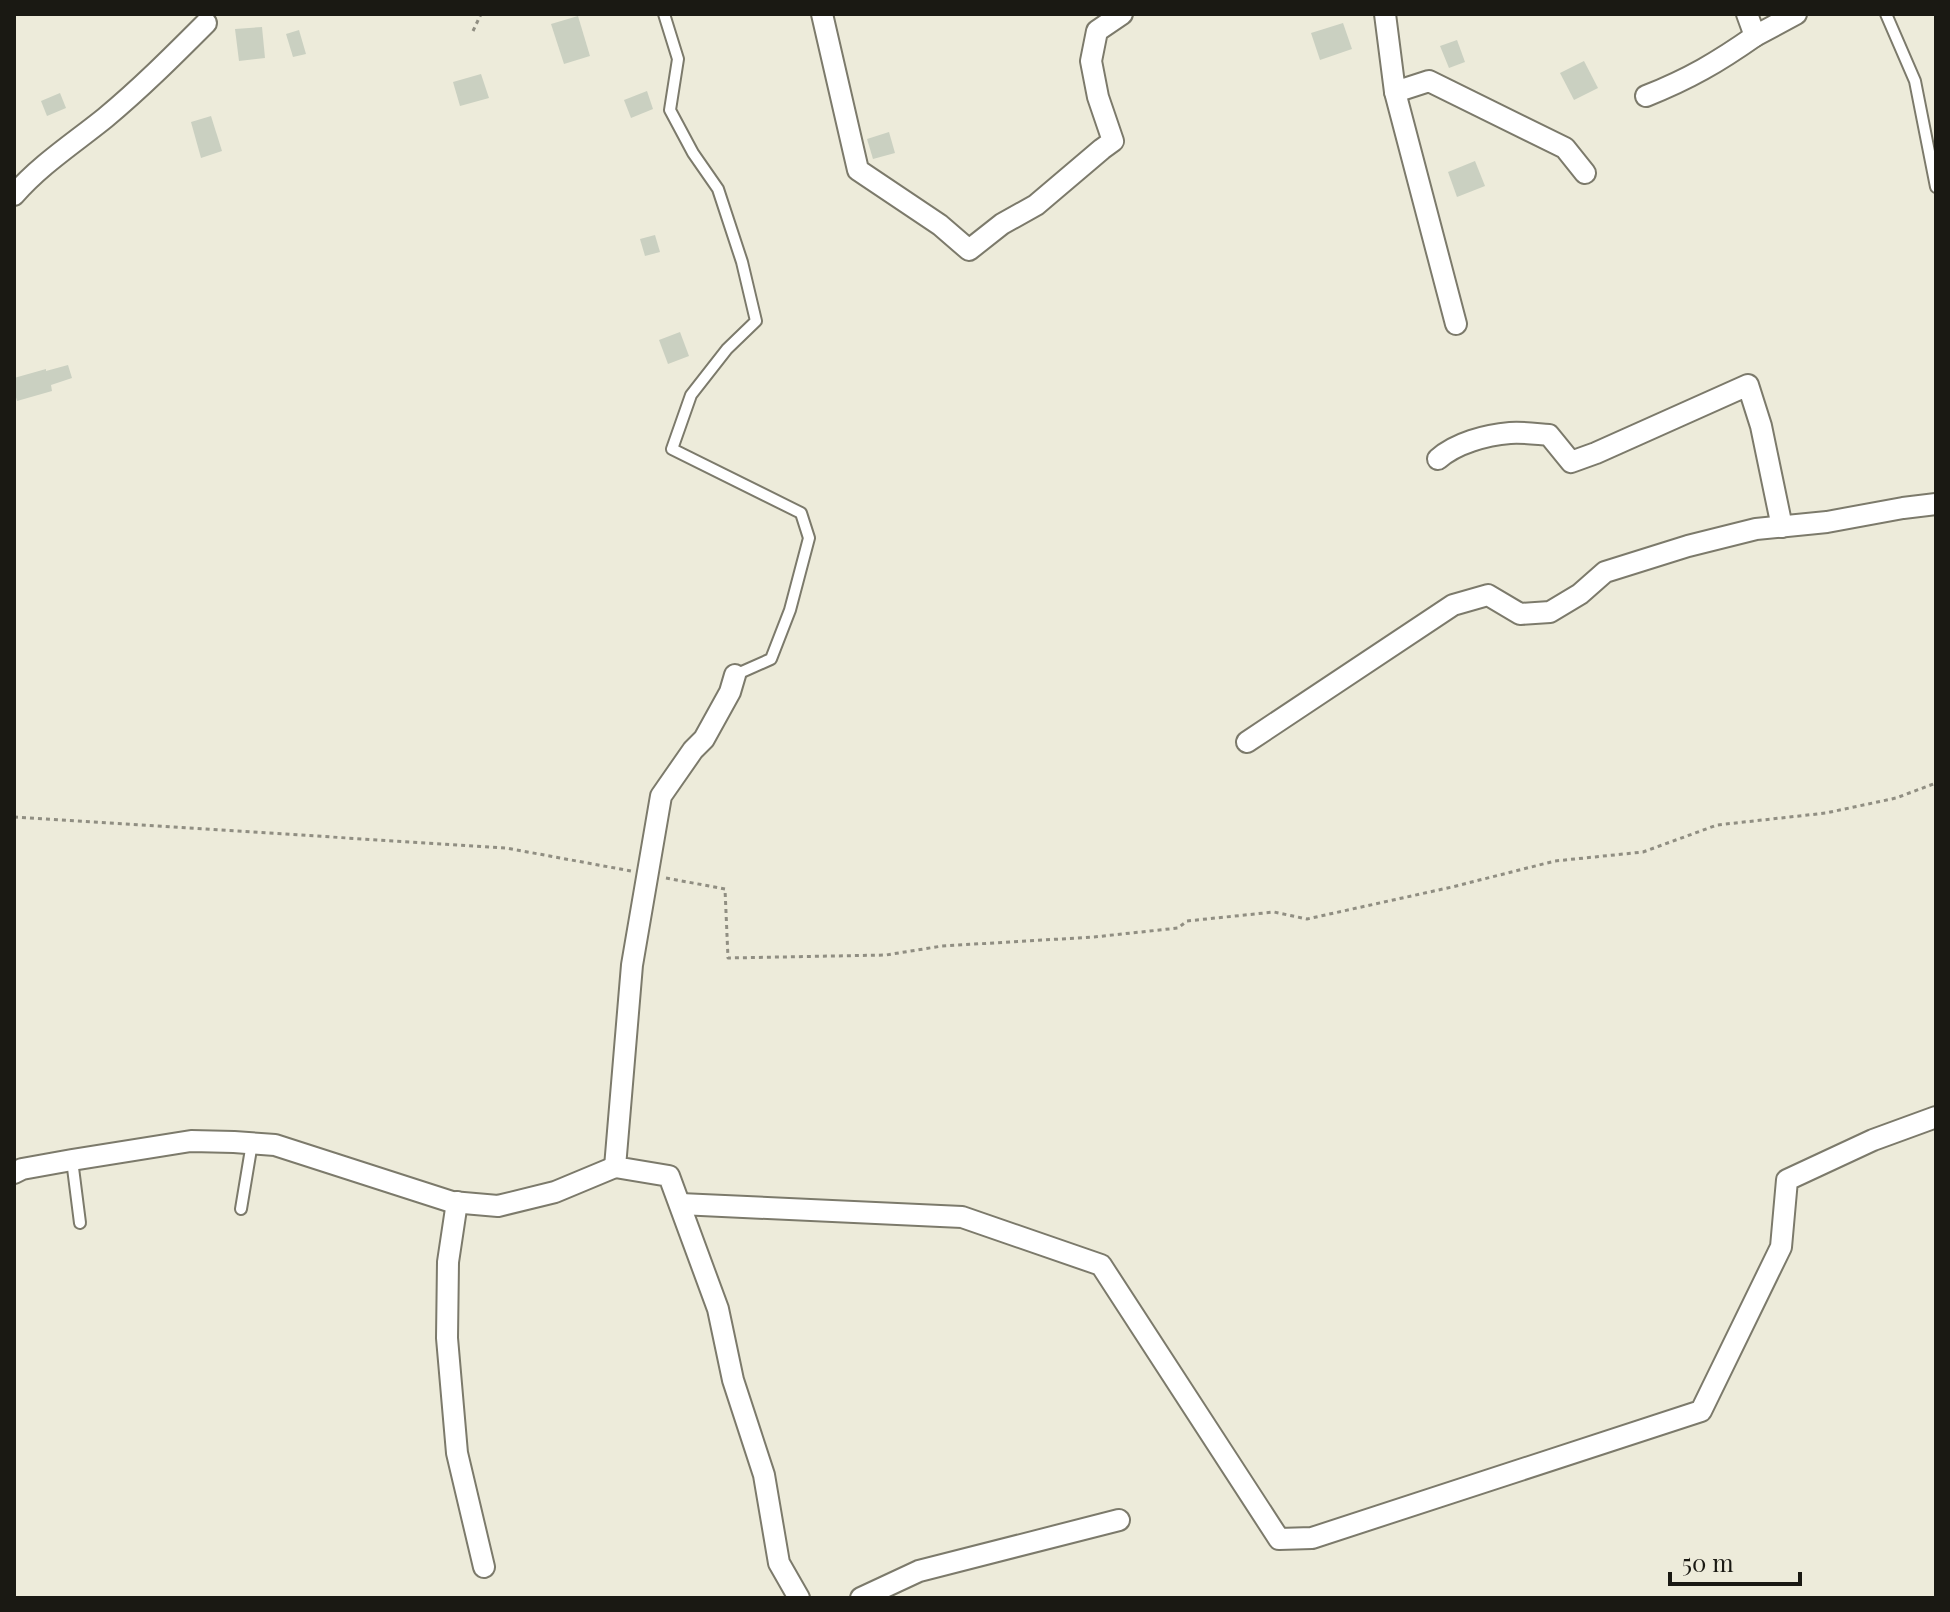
<svg xmlns="http://www.w3.org/2000/svg" width="1950" height="1612" viewBox="0 0 1950 1612" font-family="'Playfair Display',serif">
<style>
.building{fill:#cad0c1}
.lines{fill:none;stroke-linecap:round;stroke-linejoin:round}
.lane-casing{stroke:#7c7a6b;stroke-width:14}
.street-casing{stroke:#7c7a6b;stroke-width:24}
.path{stroke:#908e82;stroke-width:3;stroke-dasharray:4 4;stroke-linecap:butt}
.lane{stroke:#fff;stroke-width:10}
.street{stroke:#fff;stroke-width:20}
</style>
<rect width="100%" height="100%" fill="#edebda"/>
<g class="building">
<polygon points="578,16 590,56 564,64 551,24"/>
<polygon points="1343,23 1352,49 1320,60 1311,33"/>
<polygon points="262,27 265,58 239,61 235,29"/>
<polygon points="299,30 306,54 293,57 286,34"/>
<polygon points="1457,40 1465,62 1449,68 1440,46"/>
<polygon points="1584,61 1598,88 1574,100 1560,73"/>
<polygon points="481,74 489,98 460,106 453,82"/>
<polygon points="647,91 653,109 631,118 624,100"/>
<polygon points="60,93 66,108 47,116 41,101"/>
<polygon points="211,116 222,151 201,158 191,122"/>
<polygon points="889,132 895,153 873,159 867,139"/>
<polygon points="1475,161 1485,186 1457,197 1448,172"/>
<polygon points="655,235 660,252 645,256 640,239"/>
<polygon points="680,332 689,356 668,364 659,340"/>
<polygon points="68,365 72,378 51,385 52,391 17,401 14,390 14,378 46,369 46,371"/>
</g>
<g class="lines">
<g class="lane-casing">
<g id="lane">
<polyline points="664,14 678,59 670,110 693,153 718,189 742,262 756,321 727,349 691,395 672,449 801,513 809,538 790,610 771,659 735,675"/>
<polyline points="1886,14 1915,81 1936,187"/>
<polyline points="72,1160 80,1223"/>
<polyline points="241,1209 252,1143"/>
</g>
</g>
<g class="street-casing">
<g id="street">
<polyline points="822,14 858,170 940,225 969,250 1002,224 1036,205 1102,149 1113,141 1098,97 1091,61 1097,31 1122,14"/>
<polyline points="1385,14 1395,92 1429,81 1565,148 1585,173"/>
<polyline points="1747,14 1755,36 1796,14"/>
<polyline points="1395,92 1456,324"/>
<path d="M1646,96C1689,79 1718,62 1755,36"/>
<path d="M14,195C40,165 74,143 105,118C141,88 173,56 206,23"/>
<path d="M1438,459C1456,443 1486,435 1510,433C1523,432 1536,434 1549,435L1571,462L1596,453L1748,385L1761,426L1782,527"/>
<polyline points="735,675 730,692 704,739 693,750 661,796 632,965 615,1167 669,1176 718,1309 733,1380 764,1475 779,1563 799,1598"/>
<polyline points="1247,742 1453,605 1488,595 1520,614 1550,612 1580,594 1605,572 1688,546 1756,529 1827,522 1903,508 1936,504"/>
<polyline points="14,1173 22,1169 72,1160 191,1141 234,1142 275,1145 452,1202 498,1206 555,1192 615,1167"/>
<polyline points="457,1202 448,1262 447,1338 457,1453 484,1567"/>
<polyline points="680,1204 962,1217 1101,1265 1279,1539 1312,1538 1701,1411 1781,1247 1787,1180 1873,1140 1936,1117"/>
<polyline points="861,1598 919,1571 1119,1520"/>
</g>
</g>
<g class="path">
<polyline points="473,31 481,14"/>
<polyline points="14,817 506,848 631,871"/>
<polyline points="666,878 725,889 728,958 886,955 942,946 1094,937 1178,928 1187,921 1274,912 1307,919 1452,887 1555,861 1643,852 1717,825 1826,813 1896,798 1936,783"/>
</g>
<use href="#lane" class="lane"/>
<use href="#street" class="street"/>
</g>
<rect width="1950" height="1612" fill="none" stroke="#1a1913" stroke-width="32"/>
<path d="M1670 1572v12h130v-12" fill="none" stroke="#1a1913" stroke-width="4"/>
<text x="1682" y="1572" font-size="24" fill="#1a1913" stroke="#edebda" stroke-width="6" paint-order="stroke">50 m</text>
</svg>
